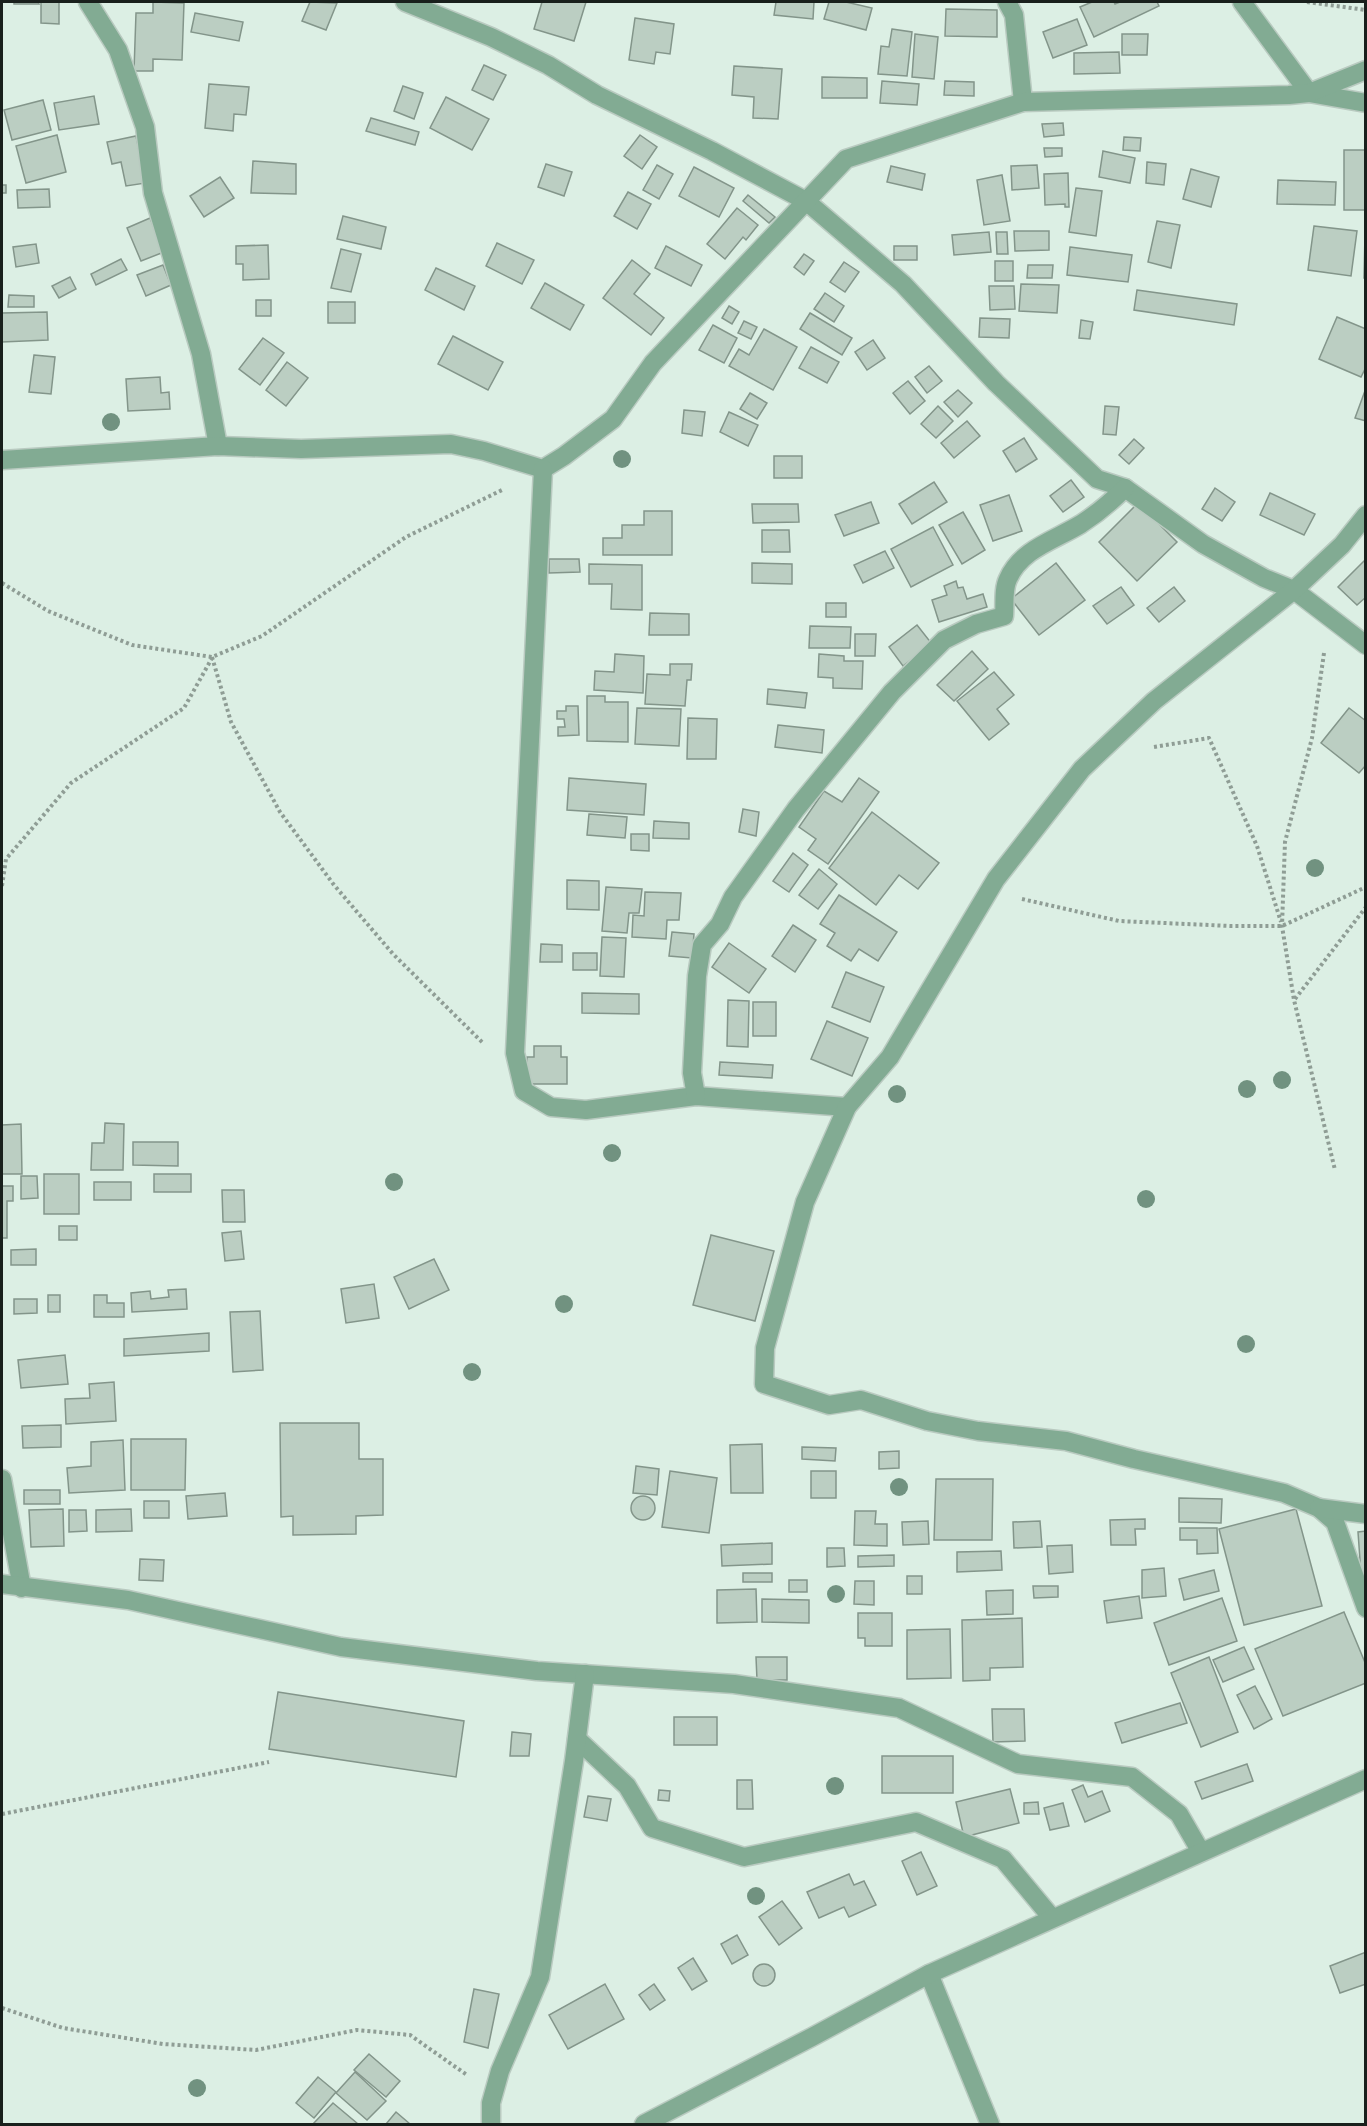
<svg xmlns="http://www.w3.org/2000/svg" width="1367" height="2126" viewBox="0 0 1367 2126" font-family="'PT Sans Narrow',sans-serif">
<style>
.building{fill:#bbcec2;stroke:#83958a;stroke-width:1.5}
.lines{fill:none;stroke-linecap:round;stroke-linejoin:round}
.minor-casing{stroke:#b9cac0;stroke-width:21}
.path{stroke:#8f9d95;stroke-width:4;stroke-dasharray:3 3;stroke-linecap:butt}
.minor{stroke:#82ab93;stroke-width:18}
.tree{fill:#719280}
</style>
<rect width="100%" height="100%" fill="#dcefe4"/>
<g class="building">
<polygon points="14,2 38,2 39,4 14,4"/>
<polygon points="41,2 59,2 59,24 41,23"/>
<polygon points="153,2 184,3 182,60 153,59 153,71 134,71 136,13 153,13"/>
<polygon points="310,2 337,3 326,30 302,21"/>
<polygon points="542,2 586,2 574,41 534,29"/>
<polygon points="776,2 814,2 813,19 774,15"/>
<polygon points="829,2 846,2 872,8 866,30 824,19"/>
<polygon points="1092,2 1114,2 1115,4 1120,2 1157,2 1159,6 1094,37 1080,7"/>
<polygon points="946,9 997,10 997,37 945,36"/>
<polygon points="195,13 243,22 239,41 191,32"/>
<polygon points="635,18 674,24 670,54 656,52 654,64 629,60"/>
<polygon points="1077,19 1087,45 1053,58 1043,32"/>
<polygon points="892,29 912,32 907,76 878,74 881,46 889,47"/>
<polygon points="915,34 938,37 934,79 912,77"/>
<polygon points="1122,34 1148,34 1147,55 1122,55"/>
<polygon points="1119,52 1120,73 1074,74 1074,53"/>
<polygon points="484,65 506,75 493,100 472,90"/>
<polygon points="734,66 782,69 778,119 753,118 754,97 732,95"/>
<polygon points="822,77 867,78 867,98 822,98"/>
<polygon points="882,81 919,84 917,105 880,103"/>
<polygon points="945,81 974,82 974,96 944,95"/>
<polygon points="209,84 249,87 246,115 234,114 233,131 205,128"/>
<polygon points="403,86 423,93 414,119 394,111"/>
<polygon points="94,96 99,124 59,130 54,103"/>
<polygon points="446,97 489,119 472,150 430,128"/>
<polygon points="43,100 51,130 12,140 4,110"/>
<polygon points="371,118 419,132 415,145 366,131"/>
<polygon points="1063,123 1064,135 1044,137 1042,124"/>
<polygon points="57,135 66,172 26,183 16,146"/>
<polygon points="640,135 657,147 642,169 624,156"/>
<polygon points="136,136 146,183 126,186 121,162 112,164 107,142"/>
<polygon points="1124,137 1141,138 1140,151 1123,150"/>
<polygon points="1044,148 1062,148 1062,156 1045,157"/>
<rect x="1344" y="150" width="22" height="60"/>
<polygon points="1103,151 1135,158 1130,183 1099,177"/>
<polygon points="253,161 296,164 296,194 251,193"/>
<polygon points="1147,162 1166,164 1164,185 1146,183"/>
<polygon points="546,164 572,172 564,196 538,187"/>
<polygon points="657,165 673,174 659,199 643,190"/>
<polygon points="1037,165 1039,188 1012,190 1011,166"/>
<polygon points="891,166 925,174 922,190 887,182"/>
<polygon points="694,167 734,188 719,217 679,196"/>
<polygon points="1191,169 1219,177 1211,207 1183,199"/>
<polygon points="1068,173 1069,207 1065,207 1065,204 1045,205 1044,174"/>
<polygon points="1002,175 1010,221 984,225 977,180"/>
<polygon points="220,177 234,198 204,217 190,196"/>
<polygon points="1278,180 1336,182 1335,205 1277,204"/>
<rect x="2" y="185" width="4" height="8"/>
<polygon points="1076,188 1102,191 1096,236 1069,232"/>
<polygon points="49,189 50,207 18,208 17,190"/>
<polygon points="628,192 651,204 637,229 614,216"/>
<polygon points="748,195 775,217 769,223 743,201"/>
<polygon points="737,208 758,225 746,240 743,237 725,259 707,244"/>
<polygon points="343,216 386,227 381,249 337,239"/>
<polygon points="150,218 164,252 141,261 127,228"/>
<polygon points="1157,221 1180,225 1171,268 1148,262"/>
<polygon points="1314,226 1357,231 1351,276 1308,270"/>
<polygon points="1014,231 1049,231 1049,250 1015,251"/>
<polygon points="989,232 991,252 954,255 952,235"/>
<polygon points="996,232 1007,232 1008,254 997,254"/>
<polygon points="1365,235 1366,235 1366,278 1364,278"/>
<polygon points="497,243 534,260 522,284 486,266"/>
<polygon points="36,244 39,263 16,267 13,247"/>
<polygon points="268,245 269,279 243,280 243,264 236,264 236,246"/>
<polygon points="666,246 702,265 691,286 655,268"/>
<rect x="894" y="246" width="23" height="14"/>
<polygon points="1070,247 1132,255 1128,282 1067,275"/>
<polygon points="341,249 361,254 351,292 331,288"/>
<polygon points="804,254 814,261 804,275 794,267"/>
<polygon points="121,259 127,270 96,285 91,274"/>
<polygon points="632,260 650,274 634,294 664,318 651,335 603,298"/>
<rect x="995" y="261" width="18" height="20"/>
<polygon points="844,262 859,272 845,292 830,282"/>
<polygon points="163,265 171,285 146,296 137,275"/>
<polygon points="1028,265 1053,265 1052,278 1027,278"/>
<polygon points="436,268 475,286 464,310 425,290"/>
<polygon points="70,277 76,289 59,298 52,286"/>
<polygon points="545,283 584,305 570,330 531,308"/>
<polygon points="1021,284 1059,285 1057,313 1019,311"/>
<polygon points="989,286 1014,286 1015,309 990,310"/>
<polygon points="1137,290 1237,304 1234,325 1134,310"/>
<polygon points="825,293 844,306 834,322 814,309"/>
<polygon points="9,295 34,296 34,307 8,307"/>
<rect x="256" y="300" width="15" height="16"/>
<rect x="328" y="302" width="27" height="21"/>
<polygon points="729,306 739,312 732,324 722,318"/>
<polygon points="47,312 48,340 2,342 2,313"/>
<polygon points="810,313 852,338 842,355 800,329"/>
<polygon points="1337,317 1366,329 1366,367 1361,377 1319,359"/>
<polygon points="980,318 1010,319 1009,338 979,337"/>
<polygon points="1081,320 1093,322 1090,339 1079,338"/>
<polygon points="744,321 757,327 751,339 738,333"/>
<polygon points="713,325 737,338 724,363 699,350"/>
<polygon points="764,329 797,347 773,390 729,366 739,349 749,355"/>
<polygon points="453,336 503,362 488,390 438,364"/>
<polygon points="263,338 284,353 260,385 239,369"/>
<polygon points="873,340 885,358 867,370 855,352"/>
<polygon points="811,347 839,362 827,383 799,368"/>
<polygon points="34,355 55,357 51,394 29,392"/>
<polygon points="287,362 308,378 286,406 266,390"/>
<polygon points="929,366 942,381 927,393 915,377"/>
<polygon points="160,377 161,393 169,392 170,409 128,411 126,379"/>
<polygon points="908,381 925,401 910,414 893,393"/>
<polygon points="1366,388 1366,421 1355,418"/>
<polygon points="958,390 972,403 958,417 944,402"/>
<polygon points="750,393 767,403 757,419 740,409"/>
<polygon points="938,406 953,421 936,438 921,424"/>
<polygon points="1105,406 1119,407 1116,435 1103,434"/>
<polygon points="684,410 705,412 702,436 682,433"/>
<polygon points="729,412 758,425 748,446 720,432"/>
<polygon points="967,421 980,436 954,458 941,443"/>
<polygon points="1024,438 1037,459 1016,472 1003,451"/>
<polygon points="1134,439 1144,448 1129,464 1119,455"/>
<rect x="774" y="456" width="28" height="22"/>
<polygon points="1071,480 1084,497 1063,512 1050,496"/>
<polygon points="934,482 947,502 912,524 899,504"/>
<polygon points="1215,488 1235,502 1222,521 1202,509"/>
<polygon points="1270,493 1315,514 1304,535 1260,515"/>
<polygon points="1009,495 1022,531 993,541 980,505"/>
<polygon points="871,502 879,523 844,536 835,515"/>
<polygon points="1138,503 1177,542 1137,581 1099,542"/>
<polygon points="752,504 798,504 799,522 753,523"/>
<polygon points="644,511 672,511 672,555 603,555 603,538 622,538 622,525 644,525"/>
<polygon points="963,512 985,550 962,564 939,525"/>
<polygon points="933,527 953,565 911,587 891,549"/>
<polygon points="762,530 789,530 790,552 762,552"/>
<polygon points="885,551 894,568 863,583 854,565"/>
<polygon points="549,559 579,559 580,572 549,573"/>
<polygon points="1366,559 1366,597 1357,605 1338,587"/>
<polygon points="752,563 792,564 792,584 752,583"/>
<polygon points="1056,563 1085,600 1039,635 1011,599"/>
<polygon points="589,564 642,565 642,610 611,609 612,584 589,584"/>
<polygon points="956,581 958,588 963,587 967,599 983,594 987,607 939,622 932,600 947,595 944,586"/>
<polygon points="1121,587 1134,605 1107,624 1093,606"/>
<polygon points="1174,587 1185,601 1159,622 1147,608"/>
<rect x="826" y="603" width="20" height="14"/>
<polygon points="650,613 689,614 689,635 649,635"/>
<polygon points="917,625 932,644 903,666 889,647"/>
<polygon points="810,626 851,627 850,648 809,648"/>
<polygon points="855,634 876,634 875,656 855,656"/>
<polygon points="972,651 988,669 954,701 937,685"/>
<polygon points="615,654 644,656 643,693 594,690 595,671 614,672"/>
<polygon points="819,654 844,656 844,661 863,661 862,689 833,688 833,678 818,677"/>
<polygon points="670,664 692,664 691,680 687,680 685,706 645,704 647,674 670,675"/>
<polygon points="994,672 1014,695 997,709 1009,724 989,740 957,701"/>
<polygon points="768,689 807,693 805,708 767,704"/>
<polygon points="587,696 605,696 605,702 628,702 628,742 587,741"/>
<polygon points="566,706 578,706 579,735 558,736 558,727 565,727 564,719 557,719 557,711 566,711"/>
<polygon points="637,708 681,709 679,746 635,744"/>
<polygon points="1349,708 1366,721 1366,765 1359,773 1321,743"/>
<polygon points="688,718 717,719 716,759 687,759"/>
<polygon points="778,725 824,730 822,753 775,747"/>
<polygon points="569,778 646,784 644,815 567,810"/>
<polygon points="859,778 879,792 828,864 808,850 816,839 799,827 824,791 842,802"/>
<polygon points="743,809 759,812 756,836 739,832"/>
<polygon points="872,812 939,863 918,889 899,875 876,905 829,868"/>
<polygon points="589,814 627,817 625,838 587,835"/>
<polygon points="654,821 689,823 689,839 653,838"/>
<polygon points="631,834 649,834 649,851 631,850"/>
<polygon points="793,853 808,865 789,892 773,881"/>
<polygon points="819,869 837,884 818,909 799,895"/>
<polygon points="567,880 599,881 599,910 567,909"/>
<polygon points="606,887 642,889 639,913 629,913 627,933 602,931"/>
<polygon points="645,892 681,893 679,920 667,920 666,939 632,937 633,915 644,916"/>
<polygon points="839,895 897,932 878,961 859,949 851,961 827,946 835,933 820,924"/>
<polygon points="793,925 816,940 795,972 772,956"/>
<polygon points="672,932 694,934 692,958 669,956"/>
<polygon points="602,937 626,938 624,977 600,976"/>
<polygon points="729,943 766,969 749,993 712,967"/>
<polygon points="541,944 562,945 562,962 540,962"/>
<rect x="573" y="953" width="24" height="17"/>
<polygon points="846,972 884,987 870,1022 832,1007"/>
<polygon points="582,993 639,994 639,1014 582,1013"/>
<polygon points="728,1000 749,1001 748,1047 727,1046"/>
<rect x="753" y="1002" width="23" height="34"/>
<polygon points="827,1021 868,1038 852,1076 811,1059"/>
<polygon points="534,1046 561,1046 561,1057 567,1057 567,1084 526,1084 527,1057 534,1057"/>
<polygon points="720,1062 773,1065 772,1078 719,1075"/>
<polygon points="105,1123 124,1124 123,1170 91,1170 92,1143 104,1143"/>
<polygon points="21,1124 22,1174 2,1174 2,1125"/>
<polygon points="133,1142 178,1142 178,1166 133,1165"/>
<rect x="44" y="1174" width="35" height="40"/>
<rect x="154" y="1174" width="37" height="18"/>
<polygon points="21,1176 37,1176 38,1198 21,1199"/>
<rect x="94" y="1182" width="37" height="18"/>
<polygon points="2,1186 13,1186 13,1201 7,1201 7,1238 2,1238"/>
<polygon points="222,1190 244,1190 245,1222 223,1222"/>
<rect x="59" y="1226" width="18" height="14"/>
<polygon points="241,1231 244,1259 225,1261 222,1233"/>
<polygon points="711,1235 774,1251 755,1321 693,1305"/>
<polygon points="36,1249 36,1265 11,1265 11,1250"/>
<polygon points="434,1259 449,1290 409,1309 394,1277"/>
<polygon points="374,1284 379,1318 346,1323 341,1289"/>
<polygon points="186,1289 187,1309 132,1312 131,1293 150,1291 151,1299 169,1297 168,1290"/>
<rect x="48" y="1295" width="12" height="17"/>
<polygon points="94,1295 107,1295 107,1303 124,1303 124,1317 94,1317"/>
<polygon points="14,1299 37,1299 37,1313 14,1314"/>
<polygon points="260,1311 263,1370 233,1372 230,1312"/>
<polygon points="209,1333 209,1351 124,1356 124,1339"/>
<polygon points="65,1355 68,1384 21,1388 18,1360"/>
<polygon points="114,1382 116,1421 66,1424 65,1399 90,1398 89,1384"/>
<polygon points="280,1423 359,1423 359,1459 383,1459 383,1515 356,1516 356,1534 293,1535 293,1516 281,1517"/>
<polygon points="61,1425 61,1447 23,1448 22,1426"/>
<polygon points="131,1439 186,1439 185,1490 131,1490"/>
<polygon points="123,1440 125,1490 69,1493 67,1468 91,1466 91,1442"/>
<polygon points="762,1444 763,1493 731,1493 730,1445"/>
<polygon points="802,1447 836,1448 835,1461 802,1459"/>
<polygon points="899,1451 899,1468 879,1469 879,1452"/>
<polygon points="636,1466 659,1469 657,1495 633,1493"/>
<polygon points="670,1471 717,1478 709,1533 662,1527"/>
<rect x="811" y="1471" width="25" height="27"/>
<polygon points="936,1479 993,1479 992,1540 934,1540"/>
<rect x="24" y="1490" width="36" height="14"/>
<polygon points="225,1493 227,1516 188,1519 186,1496"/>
<circle cx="643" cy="1508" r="12"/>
<polygon points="1179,1498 1222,1499 1221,1523 1179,1522"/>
<rect x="144" y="1501" width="25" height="17"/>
<polygon points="63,1509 64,1546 31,1547 29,1510"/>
<polygon points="131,1509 132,1531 96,1532 96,1510"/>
<polygon points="1296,1509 1322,1606 1244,1625 1219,1529"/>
<polygon points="69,1510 86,1510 87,1531 69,1532"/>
<polygon points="855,1511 876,1511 875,1524 887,1524 887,1546 854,1545"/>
<polygon points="1145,1519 1145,1529 1135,1529 1136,1545 1111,1545 1110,1520"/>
<polygon points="928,1521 929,1544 903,1545 902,1522"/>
<polygon points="1040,1521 1042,1547 1014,1548 1013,1522"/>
<polygon points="1180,1528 1217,1528 1218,1553 1197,1554 1197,1540 1180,1540"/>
<polygon points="1366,1531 1366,1574 1361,1574 1358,1532"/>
<polygon points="772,1543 772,1564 722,1566 721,1545"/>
<polygon points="1072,1545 1073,1572 1049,1574 1047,1546"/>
<polygon points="827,1548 844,1548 845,1566 827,1567"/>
<polygon points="1001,1551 1002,1570 957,1572 957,1552"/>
<polygon points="894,1555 894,1566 858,1567 858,1556"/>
<polygon points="140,1559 164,1560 163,1581 139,1580"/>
<polygon points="1164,1568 1166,1596 1142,1598 1142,1570"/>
<polygon points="1214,1570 1219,1591 1184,1600 1179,1579"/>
<rect x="743" y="1573" width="29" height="9"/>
<rect x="907" y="1576" width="15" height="18"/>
<rect x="789" y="1580" width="18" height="12"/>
<polygon points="855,1581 874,1581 874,1605 854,1604"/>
<polygon points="1033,1586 1058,1586 1058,1597 1034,1598"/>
<polygon points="756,1589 757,1622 717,1623 717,1590"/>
<polygon points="1013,1590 1013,1614 987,1615 986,1591"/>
<polygon points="1139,1596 1142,1618 1107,1623 1104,1601"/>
<polygon points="1222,1598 1237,1641 1169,1665 1154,1623"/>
<polygon points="762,1599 809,1600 809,1623 762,1622"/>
<polygon points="1344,1612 1366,1665 1366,1683 1283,1716 1255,1649"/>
<polygon points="858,1613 892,1613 892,1646 865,1646 865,1638 858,1638"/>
<polygon points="1022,1618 1023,1667 990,1668 990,1680 963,1681 962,1620"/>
<polygon points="950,1629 951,1678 907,1679 907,1630"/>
<polygon points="1244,1647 1254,1669 1223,1682 1213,1660"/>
<polygon points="756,1657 787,1657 787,1680 757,1680"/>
<polygon points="1209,1657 1238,1732 1201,1747 1171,1673"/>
<polygon points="1255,1686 1272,1719 1254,1729 1237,1695"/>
<polygon points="278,1692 464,1721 456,1777 269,1749"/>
<polygon points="1180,1703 1187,1723 1122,1743 1115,1723"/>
<polygon points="992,1709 1024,1709 1025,1741 993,1742"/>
<rect x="674" y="1717" width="43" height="28"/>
<polygon points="512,1732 531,1734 529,1756 510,1756"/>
<rect x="882" y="1756" width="71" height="37"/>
<polygon points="1247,1764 1253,1781 1202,1799 1195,1782"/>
<polygon points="737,1780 752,1780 753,1809 737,1809"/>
<polygon points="1083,1785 1088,1797 1102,1791 1110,1811 1085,1822 1072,1790"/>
<polygon points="1010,1789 1019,1823 964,1837 956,1802"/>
<polygon points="659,1790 670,1791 669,1801 658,1800"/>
<polygon points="588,1796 611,1799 607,1821 584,1817"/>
<polygon points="1038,1802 1039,1814 1024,1814 1024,1803"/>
<polygon points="1063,1803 1069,1826 1050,1830 1044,1808"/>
<polygon points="921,1852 937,1886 917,1895 902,1861"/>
<polygon points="849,1874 854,1885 864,1881 876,1905 849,1917 844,1907 819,1918 807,1892"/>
<polygon points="782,1901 802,1928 779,1945 759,1917"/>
<polygon points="737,1935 748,1955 732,1964 721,1944"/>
<polygon points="1366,1952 1366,1984 1340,1993 1330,1966"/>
<polygon points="693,1958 707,1981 692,1990 678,1968"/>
<circle cx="764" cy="1975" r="11"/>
<polygon points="605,1984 624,2019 568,2049 549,2015"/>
<polygon points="654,1984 665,2000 650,2010 639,1995"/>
<polygon points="474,1989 499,1994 488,2048 464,2042"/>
<polygon points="369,2054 400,2081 386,2097 354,2070"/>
<polygon points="355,2072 386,2101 367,2120 336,2093"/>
<polygon points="318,2077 336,2092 314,2118 296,2103"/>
<polygon points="333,2103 358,2124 313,2124"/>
<polygon points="396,2112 410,2124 386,2124"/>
</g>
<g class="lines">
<g class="minor-casing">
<g id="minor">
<polyline points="88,2 118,50 145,127 153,193 201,354 218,446"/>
<polyline points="405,2 491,37 548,65 597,95 712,151 806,201 903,284 996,383 1097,479 1125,488 1203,544 1264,578 1294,590 1366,645"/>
<polyline points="1007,2 1014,15 1023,102"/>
<polyline points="1242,2 1309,93 1366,103"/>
<polyline points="2,460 218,446 301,449 451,444 484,451 543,469 564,456 613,419 653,363 846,159 1023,102 1289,95 1309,93 1366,70"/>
<polyline points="543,469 515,1053 524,1091 551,1107 586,1110 696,1096 847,1107"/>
<polyline points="1366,515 1342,545 1294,590 1154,701 1082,769 996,879 890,1057 847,1107 805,1202 765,1348 764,1384 829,1405 861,1400 927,1421 978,1431 1066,1441 1134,1459 1284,1493 1319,1508 1335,1522 1366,1608"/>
<path d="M696,1096L692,1073L697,976L702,945L720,924L733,897L796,809L892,692L944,640L976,624L1004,616C1005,605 1003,589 1008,579C1021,549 1055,540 1081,524C1098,513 1111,502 1125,488"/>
<polyline points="2,1479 22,1588"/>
<polyline points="1319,1508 1366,1514"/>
<polyline points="2,1584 128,1600 341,1647 537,1671 734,1684 899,1708 1018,1764 1132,1777 1179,1814 1201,1852"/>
<polyline points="577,1739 627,1786 652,1828 744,1857 916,1822 1003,1859 1052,1918"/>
<polyline points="929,1974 990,2124"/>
<polyline points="491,2124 491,2103 500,2071 540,1977 574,1761 585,1674"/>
<polyline points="644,2124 812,2037 929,1974 1366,1779"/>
</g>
</g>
<g class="path">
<polyline points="1307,2 1366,10"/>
<polyline points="2,583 48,611 132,645 212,657 262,636 406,537 502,490"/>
<polyline points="1324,653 1312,738 1285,842 1282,926 1294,1000 1335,1170"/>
<polyline points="212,657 231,722 280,812 334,885 393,954 484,1044"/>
<polyline points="1154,747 1209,738 1257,846 1281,922"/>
<polyline points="2,886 6,859 71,783 184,708 212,658"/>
<polyline points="1022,899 1119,921 1231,926 1282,926 1366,887"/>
<polyline points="1295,999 1366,907"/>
<polyline points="2,1814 269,1762"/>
<polyline points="2,2008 63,2028 163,2044 256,2050 357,2030 410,2035 467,2075"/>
</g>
<use href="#minor" class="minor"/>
</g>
<g class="tree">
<circle cx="111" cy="422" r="9"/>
<circle cx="622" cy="459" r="9"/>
<circle cx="1315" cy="868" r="9"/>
<circle cx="1282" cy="1080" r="9"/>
<circle cx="1247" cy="1089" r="9"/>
<circle cx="897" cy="1094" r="9"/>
<circle cx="612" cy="1153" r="9"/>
<circle cx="394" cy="1182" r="9"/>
<circle cx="1146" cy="1199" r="9"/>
<circle cx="564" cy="1304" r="9"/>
<circle cx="1246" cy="1344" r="9"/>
<circle cx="472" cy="1372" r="9"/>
<circle cx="899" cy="1487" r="9"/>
<circle cx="836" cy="1594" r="9"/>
<circle cx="835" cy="1786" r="9"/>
<circle cx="756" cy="1896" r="9"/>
<circle cx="197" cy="2088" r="9"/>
</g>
<rect width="1367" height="2126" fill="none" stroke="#19201c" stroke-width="6"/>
</svg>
